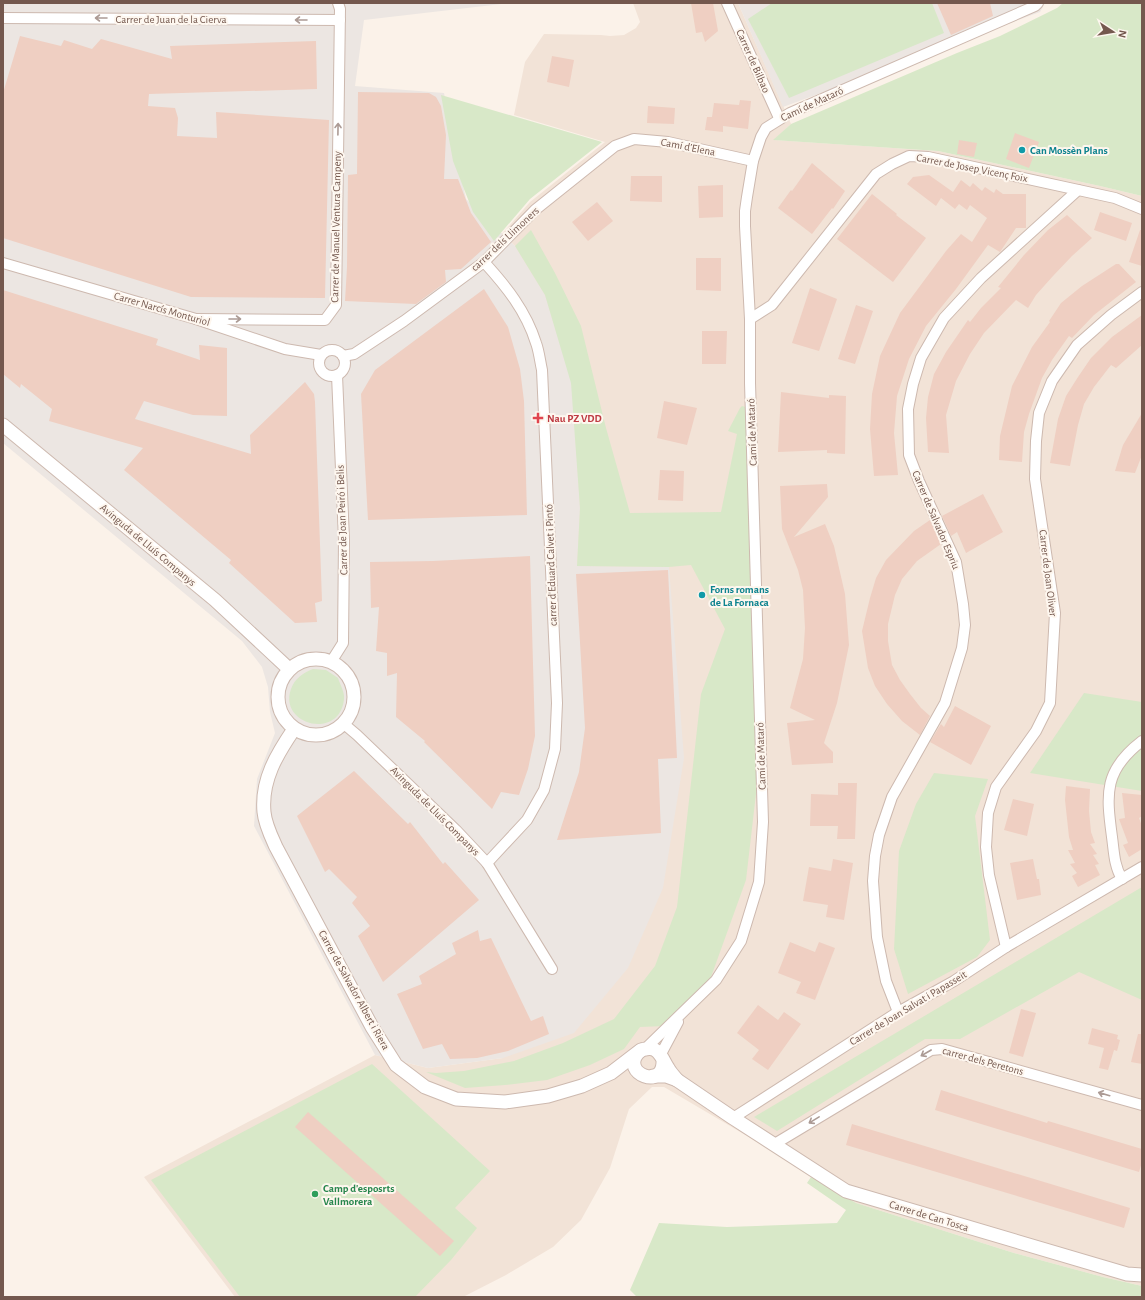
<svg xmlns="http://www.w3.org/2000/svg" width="1145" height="1300" viewBox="0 0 1145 1300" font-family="'Alegreya Sans',sans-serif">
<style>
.residential{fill:#f2e3d7}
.industrial{fill:#ece6e2}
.green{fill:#d8e8c8}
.building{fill:#efcfc2}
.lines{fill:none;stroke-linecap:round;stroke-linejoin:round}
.minor-casing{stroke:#cdb9af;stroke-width:12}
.tertiary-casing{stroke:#cdb9af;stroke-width:15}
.minor{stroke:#fff;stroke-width:10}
.tertiary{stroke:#fff;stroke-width:13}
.oneway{stroke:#ac9b95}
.culture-dot{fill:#0f9aa8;stroke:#fef7ef;stroke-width:1.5}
.health-dot{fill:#e0444e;stroke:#fef7ef;stroke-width:1.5}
.leisure-dot{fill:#2e9e5b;stroke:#fef7ef;stroke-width:1.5}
.labels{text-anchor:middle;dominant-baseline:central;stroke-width:4;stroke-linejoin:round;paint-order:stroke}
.street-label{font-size:11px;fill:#74584e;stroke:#fef7ef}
.culture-label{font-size:11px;font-weight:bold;fill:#0d838f;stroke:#fef7ef;text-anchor:start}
.health-label{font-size:11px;font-weight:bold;fill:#be3a42;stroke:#fef7ef;text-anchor:start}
.leisure-label{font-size:11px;font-weight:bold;fill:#27864d;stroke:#fef7ef;text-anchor:start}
</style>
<rect width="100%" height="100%" fill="#fbf2e9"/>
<polygon class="residential" points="633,3 738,3 791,124 774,140 938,151 1100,186 1142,196 1142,1286 1103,1277 1014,1253 856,1203 811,1177 764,1146 664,1087 652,1087 629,1109 610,1168 581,1220 553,1247 506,1275 463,1297 235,1297 144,1177 375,1055 428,1068 503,1058 577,566 515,246 502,234 530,202 605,142 514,115 525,62 544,34 601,35 610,36 624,35 636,28 640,22"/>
<g class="industrial">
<polygon points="3,3 511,3 364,20 355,86 444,93 466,199 515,246 545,295 572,383 580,508 577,566 669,567 684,758 663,888 628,968 574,1033 503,1058 428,1068 375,1055 254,826 257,779 275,733 270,712 268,687 262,667 242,641 3,443"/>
<polygon points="738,3 1045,3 1040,12 783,107"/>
</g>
<g class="green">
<polygon points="772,3 932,3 944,33 789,98 748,19"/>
<polygon points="1063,3 1142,3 1142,196 1100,186 938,151 773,140 791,124 957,53 1000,36 1057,8"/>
<polygon points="441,95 602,142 530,199 494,241 473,212 453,161"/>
<polygon points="531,230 555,273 581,326 606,428 630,513 721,512 737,434 728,431 740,408 742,406 746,407 757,785 746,880 711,977 665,1026 640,1027 624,1049 590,1065 547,1080 505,1085 465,1088 426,1072 436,1073 464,1071 514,1061 563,1043 614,1019 655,966 677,907 701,694 725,629 691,565 669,567 577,566 580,508 571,383 545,295 515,246"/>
<path d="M313,669L326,670L338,678C340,684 345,693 344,699C340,741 278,725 291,689C295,678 303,673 313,669Z"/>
<polygon points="1084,693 1142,702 1142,791 1030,773"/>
<polygon points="934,773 988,779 975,816 990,940 977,957 908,994 894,949 899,851 916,804"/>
<polygon points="1142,887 1142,1000 1079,972 960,1039 925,1039 777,1131 754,1117"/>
<polygon points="372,1064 490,1171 455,1208 477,1228 451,1260 415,1297 240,1297 151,1180"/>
<polygon points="811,1177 856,1203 1014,1253 1103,1277 1142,1286 1142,1297 637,1297 630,1290 659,1223 727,1227 837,1223 846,1210 807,1183"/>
</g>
<g class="building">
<polygon points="691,3 713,3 718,31 705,42 702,32 696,33"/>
<polygon points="937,3 990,3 993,16 951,35"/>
<polygon points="20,36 61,46 64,40 92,49 101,39 172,59 170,46 316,41 317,89 149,94 148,106 175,108 178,118 177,136 217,138 216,112 329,120 325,298 191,297 3,238 3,93"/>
<polygon points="552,56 574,60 569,87 547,82"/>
<polygon points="358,92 429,93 436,97 441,106 446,135 444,179 458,179 471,213 491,242 461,269 445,270 446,282 416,304 345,301 347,267 348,175 357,174"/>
<polygon points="740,100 751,101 748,129 723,126 723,132 705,130 707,117 712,117 714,103 739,105"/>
<polygon points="648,106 675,108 674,124 647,123"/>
<polygon points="1015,133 1039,142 1029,168 1006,159"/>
<polygon points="959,140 977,143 974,157 957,154"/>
<polygon points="812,163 845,191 833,209 832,208 812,234 778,208 791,190 792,191"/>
<polygon points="929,175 953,192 961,180 970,187 973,183 982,191 985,187 994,193 996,189 1003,194 1026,194 1026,228 1016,228 1000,252 988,245 956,289 926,326 909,359 897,396 894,433 898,475 874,476 870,429 872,394 880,356 900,313 946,251 961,234 972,242 987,218 970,205 967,210 959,204 955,209 941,198 936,206 907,184 913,177"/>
<polygon points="631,176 662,176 662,202 630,201"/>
<polygon points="723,185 723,217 699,218 698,186"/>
<polygon points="872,194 897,214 896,215 926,238 893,282 837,239"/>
<polygon points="597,202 613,221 588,241 572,222"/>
<polygon points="1100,212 1132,223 1126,241 1094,230"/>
<polygon points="1067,215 1092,238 1072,256 1053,276 1036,295 1028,308 1016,300 984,333 970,354 956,381 946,415 949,453 928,452 926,418 928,397 934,374 946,352 968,320 970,322 981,308 1001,288 998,287 1024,255 1048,230"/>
<polygon points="1140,230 1142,230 1142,266 1129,262"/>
<polygon points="696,258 721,258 721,291 696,290"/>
<polygon points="1116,264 1119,264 1136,282 1094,315 1072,338 1069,336 1052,360 1042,378 1029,414 1024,432 1022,462 999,460 1000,436 1012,386 1032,347 1050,322 1049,321 1061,303 1082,286"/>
<polygon points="810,288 837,299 819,351 792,343"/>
<polygon points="484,289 508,327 520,369 524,401 527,515 368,520 361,394 375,370"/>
<polygon points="3,290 158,339 156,345 200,360 199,345 227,348 227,416 193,415 144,401 135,419 251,454 250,435 305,382 314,394 315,402 322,601 315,603 317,622 295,623 229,563 231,560 124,470 143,448 49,421 52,409 21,384 20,388 3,374"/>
<polygon points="856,305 873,311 855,364 838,359"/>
<polygon points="1142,315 1142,345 1116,368 1111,365 1094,387 1084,404 1078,425 1070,466 1050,463 1058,419 1066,396 1078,377 1091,358 1112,337"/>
<polygon points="702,331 727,331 726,364 702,364"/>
<polygon points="781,392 829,398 829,395 846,396 845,454 827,453 827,450 778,452"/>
<polygon points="664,401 697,408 687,445 657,438"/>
<polygon points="1142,413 1142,455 1135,473 1115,471 1123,445"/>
<polygon points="660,470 684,471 683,501 658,500"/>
<polygon points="827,484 828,497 794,537 825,524 834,546 845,594 849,645 837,703 824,743 833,752 833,763 792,765 787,723 815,720 790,708 803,659 805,628 803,590 798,570 782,529 780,486"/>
<polygon points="983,494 1003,532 966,553 957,532 951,536 942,516"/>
<polygon points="930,520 941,544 917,561 902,579 895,595 888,624 888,641 892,665 900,680 910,694 921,708 930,716 920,735 902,721 887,704 875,686 868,668 862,631 870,598 876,578 886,560 914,531"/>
<polygon points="530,556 535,736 528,769 519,795 501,792 492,809 424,742 425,741 396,717 397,673 387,676 387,653 376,651 379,607 371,608 370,562 433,561"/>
<polygon points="668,570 677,758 658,759 661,833 557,840 579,772 585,728 576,574"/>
<polygon points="955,706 991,726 971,765 930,742 941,724 944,727"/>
<polygon points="354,771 408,824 410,822 443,864 445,862 479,900 383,982 358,936 370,926 352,903 357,897 329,869 325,872 297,816"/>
<polygon points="838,783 857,783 855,839 837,839 838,826 810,826 811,794 838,795"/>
<polygon points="1066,786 1090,789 1089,811 1091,832 1095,843 1090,844 1097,854 1093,855 1099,864 1095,865 1100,875 1078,887 1072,876 1077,873 1070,864 1075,863 1068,850 1073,850 1069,837 1065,800"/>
<polygon points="1122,793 1142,795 1142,816 1139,818 1142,826 1142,849 1129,857 1123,845 1128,843 1119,819 1125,818"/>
<polygon points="1013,799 1034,804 1027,836 1004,830"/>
<polygon points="833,859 853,863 844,920 826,917 828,905 803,901 809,867 831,871"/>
<polygon points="1033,859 1037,879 1039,879 1041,895 1017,900 1010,863"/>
<polygon points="478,930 480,941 491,938 531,1021 543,1016 549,1034 508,1051 477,1058 450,1059 442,1044 423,1049 397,994 422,984 419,976 456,954 452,943"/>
<polygon points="790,942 815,952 819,942 835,948 815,1000 796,993 801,982 778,973"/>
<polygon points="758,1005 778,1020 784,1012 801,1024 768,1070 752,1059 759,1050 737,1033"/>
<polygon points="1021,1009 1036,1013 1023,1057 1009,1053"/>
<polygon points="1092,1028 1118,1035 1117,1039 1120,1040 1117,1051 1114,1050 1108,1070 1099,1068 1104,1048 1088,1044"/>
<polygon points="1138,1034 1142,1034 1142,1064 1131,1062"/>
<polygon points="941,1090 1047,1123 1048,1121 1142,1149 1142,1162 1139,1172 935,1110"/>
<polygon points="308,1112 454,1241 440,1256 295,1127"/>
<polygon points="852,1124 1130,1208 1124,1228 846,1145"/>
</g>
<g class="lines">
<g class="minor-casing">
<g id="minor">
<polyline points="727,3 779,118"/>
<polyline points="3,18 340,20"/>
<path d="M484,262C506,286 526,311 536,343C539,351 540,361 542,370L557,703L555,749L544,790L527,820L487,863"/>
<polyline points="3,263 196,319 285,349 321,355"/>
<polyline points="196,319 325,320 336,305 340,9 338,3"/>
<polyline points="750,319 772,305 876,174 892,164 909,156 928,157 1115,198 1142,209"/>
<circle cx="332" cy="363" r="13"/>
<polyline points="343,356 354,354 404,321 484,262 535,210 615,146 634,139 668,142 753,161"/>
<polyline points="331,662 343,643 344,540 337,375"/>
<polyline points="344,724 357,735 456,830 487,863 552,969"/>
<path d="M1122,879C1114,866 1114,851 1112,837C1106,793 1104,770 1142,741"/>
<polyline points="1006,947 989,875 986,847 988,813 996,787 1036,731 1050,703 1055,613 1035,479 1036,441 1039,413 1052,381 1077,345 1111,315 1142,292"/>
<polyline points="898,1012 886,981 877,937 873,881 875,856 879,835 892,797 945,703 962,648 965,625 963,604 956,562 919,481 909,455 908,409 913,384 921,358 944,318 981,278 1078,190"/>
<polyline points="645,1049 716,980 741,941 759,882 763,822 750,383 750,319 745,226 745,211 747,197 753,161 761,137 766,128 790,113 1035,6 1038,3"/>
<polyline points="661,1054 678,1022"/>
<polyline points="733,1118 898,1012 954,981 1006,947 1142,867"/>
<polyline points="773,1145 931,1050 942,1049 1142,1105"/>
</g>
</g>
<g class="tertiary-casing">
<g id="tertiary">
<polyline points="3,425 215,600 289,669"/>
<circle cx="316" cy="697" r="38"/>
<path d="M294,729C277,754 261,780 264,812C265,824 271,836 276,847L372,1027L396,1065L425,1087L456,1099L505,1102L548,1096L582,1086L611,1073L641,1050"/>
<path d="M663,1059C665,1092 620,1073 638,1053C640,1051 643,1049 646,1049C659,1046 662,1059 668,1068C670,1072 674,1076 677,1080"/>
<polyline points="653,1076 666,1076 677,1080 733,1118 846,1191 1127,1274 1142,1275"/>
</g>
</g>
<use href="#minor" class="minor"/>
<use href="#tertiary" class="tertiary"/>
</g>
<defs><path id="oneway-shaft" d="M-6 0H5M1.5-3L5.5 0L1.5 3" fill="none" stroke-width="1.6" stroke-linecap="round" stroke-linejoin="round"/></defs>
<g class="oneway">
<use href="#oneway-shaft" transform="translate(101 18) rotate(-180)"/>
<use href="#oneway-shaft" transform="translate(301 20) rotate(-180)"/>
<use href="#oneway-shaft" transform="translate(338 129) rotate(-89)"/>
<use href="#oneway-shaft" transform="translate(235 319)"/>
<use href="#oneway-shaft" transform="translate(926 1053) rotate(150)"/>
<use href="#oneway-shaft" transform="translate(1104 1094) rotate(-164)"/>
<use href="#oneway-shaft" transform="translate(814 1120) rotate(149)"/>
</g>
<g class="culture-dot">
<circle cx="1022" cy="150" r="4"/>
<circle cx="702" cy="595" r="4"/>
</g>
<path class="health-dot" d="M536 412h4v4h4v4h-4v4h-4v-4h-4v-4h4z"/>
<circle class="leisure-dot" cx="315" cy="1194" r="4"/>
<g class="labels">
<g class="street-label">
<text x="171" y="19">Carrer de Juan de la Cierva</text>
<text transform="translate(753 61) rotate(66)">Carrer de Bilbao</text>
<text transform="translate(812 104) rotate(-25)">Camí de Mataró</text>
<text transform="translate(688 147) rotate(11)">Camí d'Elena</text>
<text transform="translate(972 168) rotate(11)">Carrer de Josep Vicenç Foix</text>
<text transform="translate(336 227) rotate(-89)">Carrer de Manuel Ventura Campeny</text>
<text transform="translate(505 239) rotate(-43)">carrer dels Llimoners</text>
<text transform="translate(162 309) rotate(16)">Carrer Narcís Monturiol</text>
<text transform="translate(752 432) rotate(-92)">Camí de Mataró</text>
<text transform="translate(342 520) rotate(-92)">Carrer de Joan Peiró i Belis</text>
<text transform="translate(936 520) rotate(67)">Carrer de Salvador Espriu</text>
<text transform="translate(148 545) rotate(40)">Avinguda de Lluís Companys</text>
<text transform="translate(551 565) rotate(-92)">carrer d'Eduard Calvet i Pintó</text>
<text transform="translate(1048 573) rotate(83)">Carrer de Joan Oliver</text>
<text transform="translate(761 756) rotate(-92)">Camí de Mataró</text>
<text transform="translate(435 811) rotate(45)">Avinguda de Lluís Companys</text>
<text transform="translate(354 990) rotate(61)">Carrer de Salvador Albert i Riera</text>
<text transform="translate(908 1008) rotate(-31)">Carrer de Joan Salvat i Papasseit</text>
<text transform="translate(983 1061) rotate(15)">carrer dels Peretons</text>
<text transform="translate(929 1216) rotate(17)">Carrer de Can Tosca</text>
</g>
<g class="culture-label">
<text x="1030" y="150">Can Mossèn Plans</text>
<text x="710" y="589">Forns romans<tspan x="710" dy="13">de La Fornaca</tspan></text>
</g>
<g class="health-label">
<text x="547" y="418">Nau PZ VDD</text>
</g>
<g class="leisure-label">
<text x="323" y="1188">Camp d'esposrts<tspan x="323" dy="13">Vallmorera</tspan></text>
</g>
</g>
<rect width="1145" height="1300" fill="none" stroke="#74584e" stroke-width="8"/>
<g transform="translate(1113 32) rotate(102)" stroke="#fef7ef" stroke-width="3" paint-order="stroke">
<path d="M0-3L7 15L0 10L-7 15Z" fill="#74584e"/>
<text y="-6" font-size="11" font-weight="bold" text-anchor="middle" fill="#74584e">N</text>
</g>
</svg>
